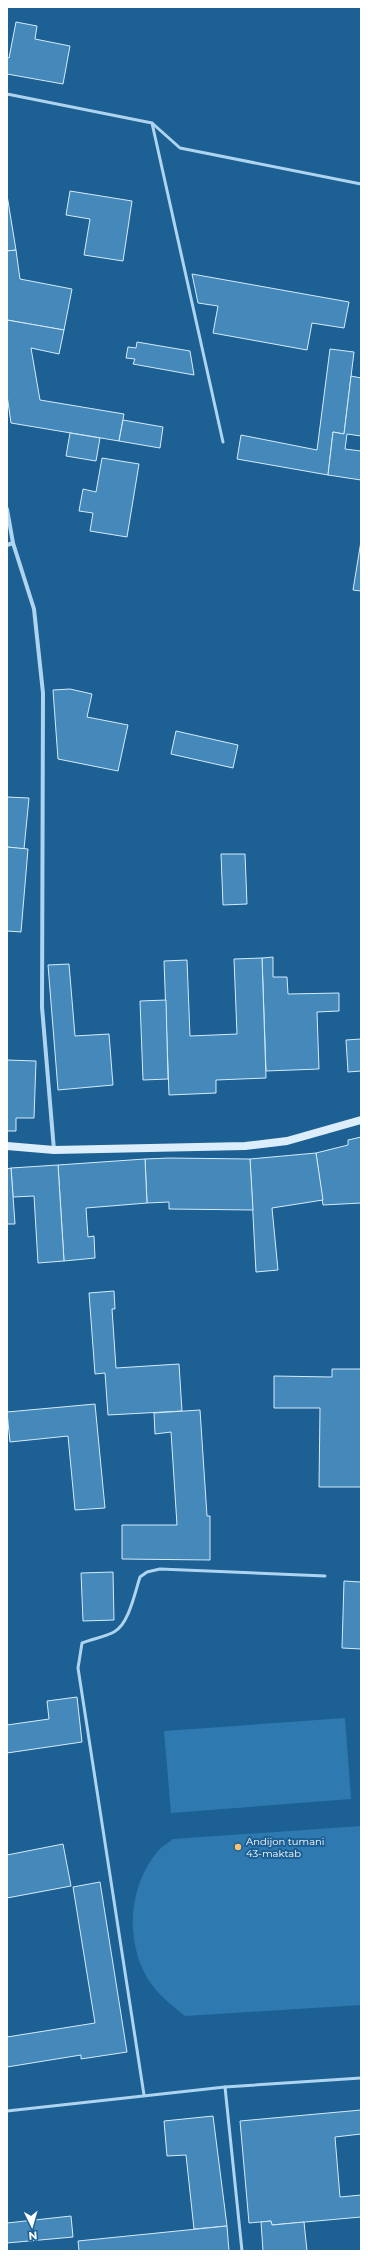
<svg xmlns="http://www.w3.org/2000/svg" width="368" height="2258" viewBox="0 0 368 2258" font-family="Montserrat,sans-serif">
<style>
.green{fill:#2d79b0}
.building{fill:#4589ba;stroke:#d5ebfa}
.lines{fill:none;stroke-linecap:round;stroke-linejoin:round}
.lane{stroke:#aed4ef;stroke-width:3}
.street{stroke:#aed4ef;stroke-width:4}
.secondary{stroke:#dcedfb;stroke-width:8}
.poi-dot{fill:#fec16d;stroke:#1c6094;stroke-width:1.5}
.labels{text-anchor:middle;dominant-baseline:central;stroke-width:4;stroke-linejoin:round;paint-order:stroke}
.poi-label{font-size:10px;fill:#fff;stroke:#1c6094;text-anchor:start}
</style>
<rect width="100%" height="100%" fill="#1c6094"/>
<g class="green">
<polygon points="345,1718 351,1799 171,1813 164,1731"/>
<path d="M361,1826V2005L185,2016C174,2007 161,1997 152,1985C124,1946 127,1887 158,1851C162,1846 168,1843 173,1839Z"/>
</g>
<g class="building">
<polygon points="16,22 37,26 35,39 70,46 63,84 7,74 7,57 9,58"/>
<polygon points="70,191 132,201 123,261 84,255 90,219 66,215"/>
<polygon points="7,195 16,250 7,251"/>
<polygon points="16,250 20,279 72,289 64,330 7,320 7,251"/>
<polygon points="192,274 349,302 344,328 312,323 307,350 213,333 218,306 198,303"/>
<polygon points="7,320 64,330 59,354 31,348 40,400 124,414 119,441 11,423 7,395"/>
<polygon points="137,342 190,351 194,375 133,364 135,359 126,358 128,347 136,348"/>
<polygon points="330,349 354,352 344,434 333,432 328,475 237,459 241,435 317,450"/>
<polygon points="351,376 361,378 361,436 347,434 345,449 361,451 361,480 328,475 333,432 344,434"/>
<polygon points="123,420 163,427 160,448 119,441"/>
<polygon points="70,433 100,438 96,461 66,456"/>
<polygon points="102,458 139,464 127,537 90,531 93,513 79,511 83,489 96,492"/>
<polygon points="361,541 361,591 353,590"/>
<polygon points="70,689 92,694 87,717 128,725 118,771 58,759 53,690"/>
<polygon points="176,731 238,745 233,768 171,754"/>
<polygon points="7,797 29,798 24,849 7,847"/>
<polygon points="7,847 28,849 21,932 7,931"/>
<polygon points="221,854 245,854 247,904 223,905"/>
<polygon points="273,957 273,977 287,977 288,994 339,993 339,1011 317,1012 319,1069 266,1071 262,958"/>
<polygon points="262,958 266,1078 216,1080 216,1093 169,1095 164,961 187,960 190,1036 237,1034 234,959"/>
<polygon points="69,964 75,1036 109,1034 113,1085 58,1090 48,965"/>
<polygon points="166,1000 168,1079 143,1080 140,1001"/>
<polygon points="361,1039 361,1071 348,1072 346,1040"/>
<polygon points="7,1060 36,1061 34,1118 16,1118 16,1131 7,1131"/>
<polygon points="361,1137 361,1203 323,1205 316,1153 348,1145 348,1140"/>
<polygon points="316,1153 323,1200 272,1208 278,1270 256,1272 250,1159"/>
<polygon points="169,1158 250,1159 253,1210 169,1209 169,1202 147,1203 145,1159"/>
<polygon points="145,1159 147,1203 86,1208 88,1237 94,1236 95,1258 64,1261 58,1165"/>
<polygon points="58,1165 64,1261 38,1263 34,1196 13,1197 11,1168"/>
<polygon points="11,1168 15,1224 7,1224 7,1169"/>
<polygon points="114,1291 115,1309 112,1309 116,1368 179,1364 182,1411 108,1415 105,1373 95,1374 89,1293"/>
<polygon points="332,1369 361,1369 361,1487 319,1487 320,1408 274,1408 274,1376 332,1377"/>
<polygon points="95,1404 105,1508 75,1510 68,1436 10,1442 7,1412"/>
<polygon points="200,1410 207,1516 210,1516 210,1560 122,1559 122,1525 177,1525 171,1432 155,1434 154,1413"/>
<polygon points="113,1572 114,1620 83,1621 81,1573"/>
<polygon points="344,1581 361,1582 361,1649 342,1648"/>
<polygon points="77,1697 82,1742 7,1753 7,1725 49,1719 47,1701"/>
<polygon points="63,1844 71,1886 7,1898 7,1855"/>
<polygon points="100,1882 127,2052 81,2059 81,2055 7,2067 7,2037 95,2023 73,1887"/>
<polygon points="361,2110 361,2134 335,2137 340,2197 361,2195 361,2217 272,2225 271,2221 249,2223 240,2121"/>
<polygon points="213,2116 227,2226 194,2229 186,2155 167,2156 164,2121"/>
<polygon points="71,2216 73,2237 7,2243 7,2223"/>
<polygon points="271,2221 272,2225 304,2222 307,2251 263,2251 261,2222"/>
<polygon points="227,2226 229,2251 79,2251 78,2241"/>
</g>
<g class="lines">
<g class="lane">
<polyline points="7,94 152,123 223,442"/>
<polyline points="152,123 180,148 361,184"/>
<polyline points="225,2087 242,2251"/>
<path d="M144,2095L78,1668L82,1643C92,1639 105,1637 114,1632C129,1624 135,1592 140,1577L147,1572L160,1569L325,1576"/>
<polyline points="7,2111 225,2087 361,2078"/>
</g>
<g class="street">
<polyline points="7,509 13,543"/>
<polyline points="7,545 13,543 34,609 43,693 42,1007 54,1150"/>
</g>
<polyline class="secondary" points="7,1146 54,1150 245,1146 287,1141 361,1120"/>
</g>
<circle class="poi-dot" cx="238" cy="1847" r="4"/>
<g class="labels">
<g class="poi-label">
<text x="246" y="1841">Andijon tumani<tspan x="246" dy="12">43-maktab</tspan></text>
</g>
</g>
<rect width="368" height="2258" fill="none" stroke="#ffffff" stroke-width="16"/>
<g transform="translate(32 2226) rotate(175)" stroke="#1c6094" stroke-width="3" paint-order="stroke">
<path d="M0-3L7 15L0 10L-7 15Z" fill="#ffffff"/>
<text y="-6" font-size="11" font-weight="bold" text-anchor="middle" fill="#ffffff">N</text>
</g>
</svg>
